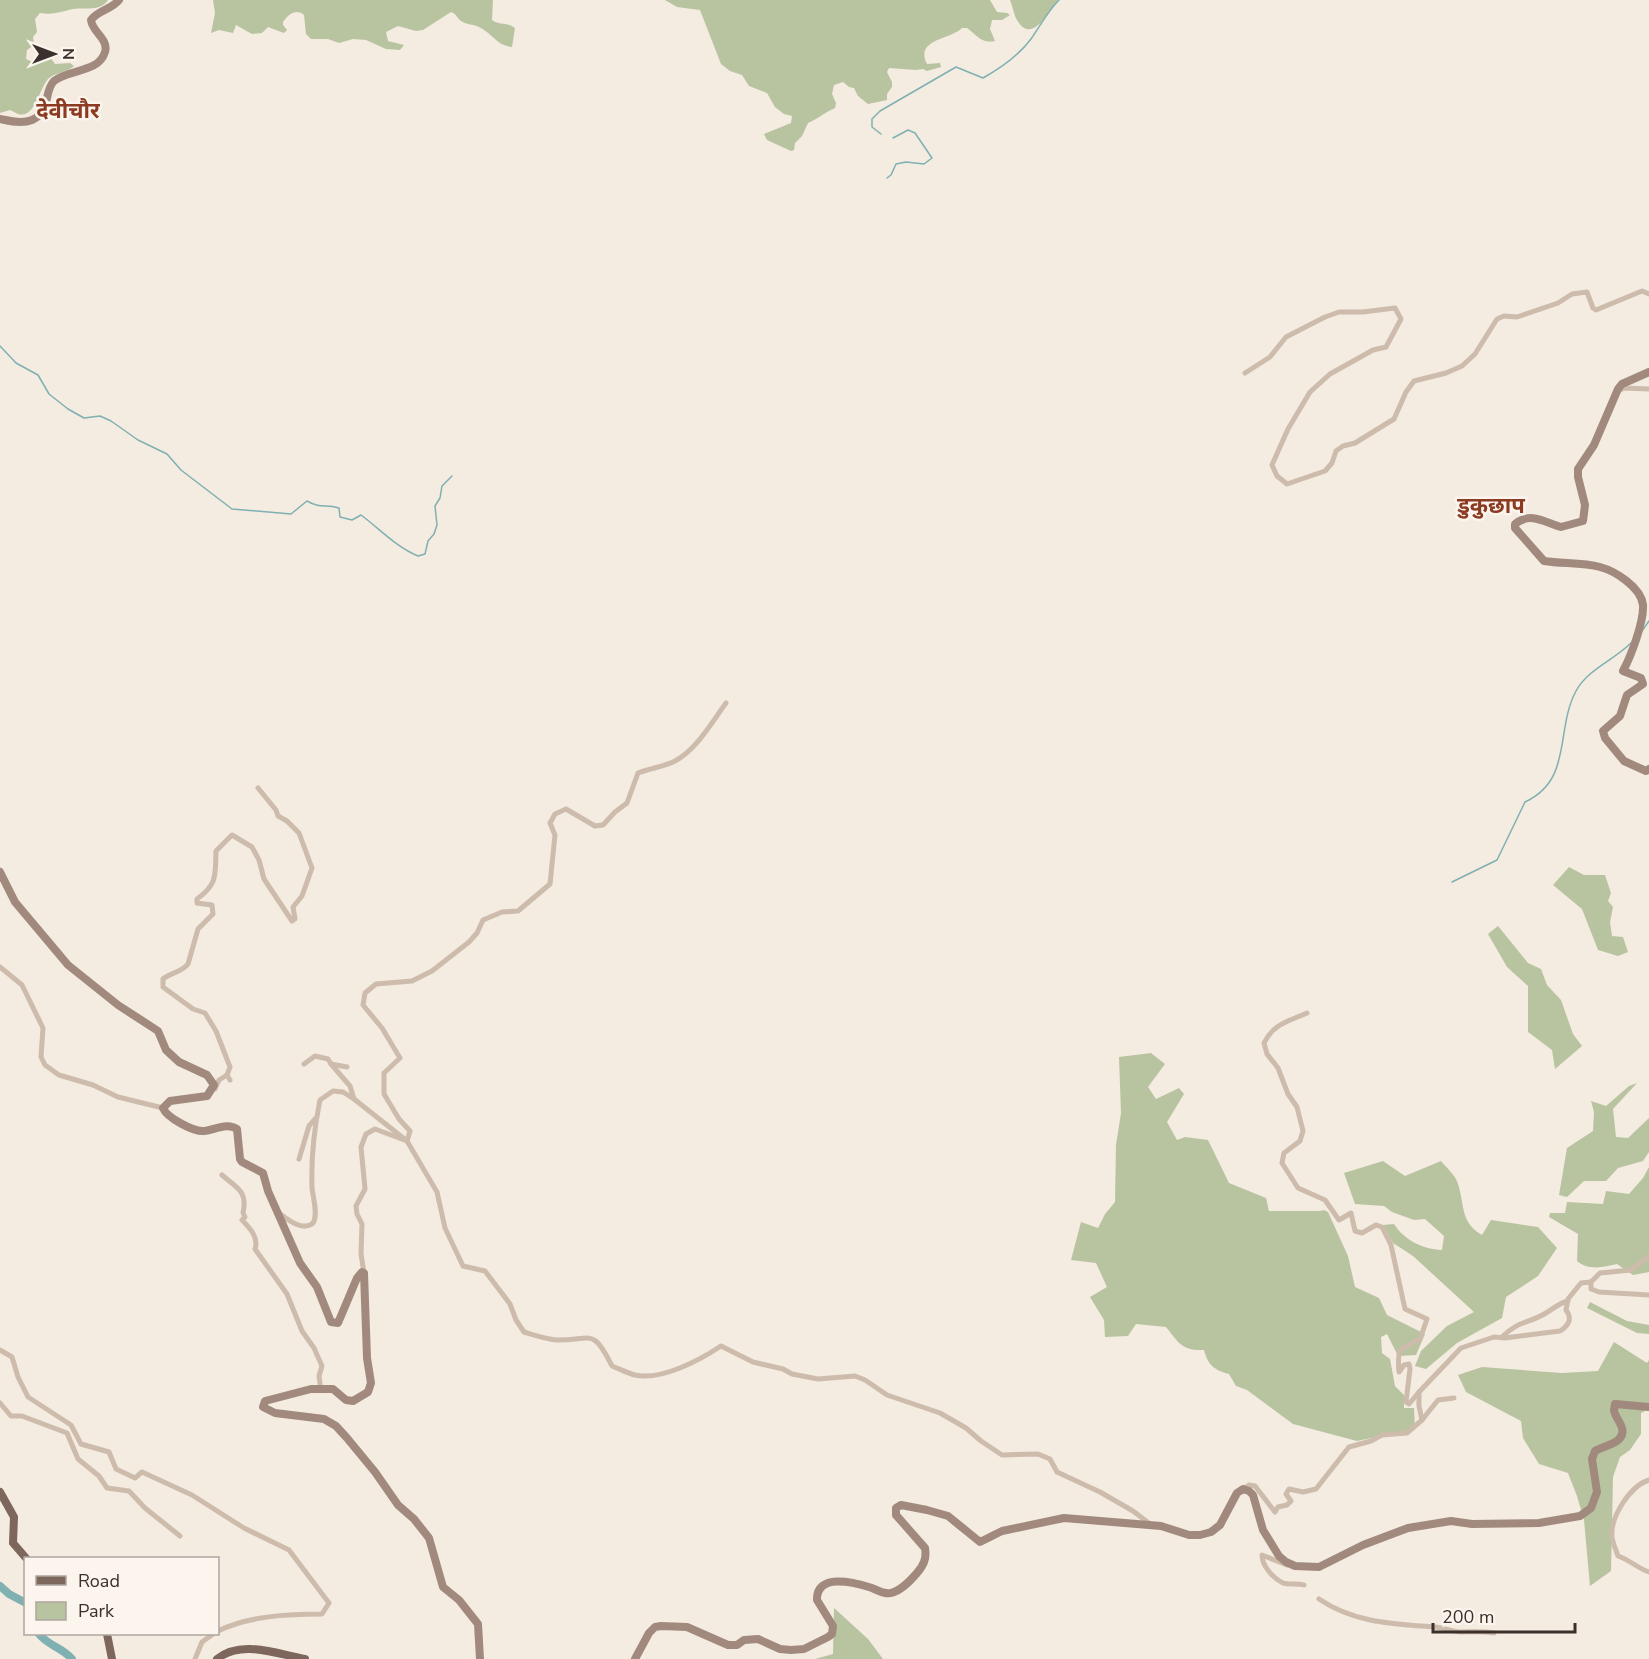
<svg xmlns="http://www.w3.org/2000/svg" width="1649" height="1659" viewBox="0 0 1649 1659" font-family="'Nunito Sans','Noto Sans Devanagari',sans-serif">
<style>
.green{fill:#b8c4a0}
.lines{fill:none;stroke-linecap:round;stroke-linejoin:round}
.stream{stroke:#7fb0b2;stroke-width:1.5}
.river{stroke:#7fb0b2;stroke-width:8}
.street{stroke:#cdbbac;stroke-width:5}
.secondary{stroke:#a18a7d;stroke-width:8}
.primary{stroke:#7d675c;stroke-width:8}
.labels{text-anchor:middle;dominant-baseline:central;stroke-width:5;stroke-linejoin:round;paint-order:stroke}
.district-label{font-size:22px;font-weight:bold;fill:#8c3b22;stroke:#fbf5ee}
</style>
<rect width="100%" height="100%" fill="#f4ebe1"/>
<g class="green">
<path d="M0,0H108C100,12 85,7 73,9C60,12 53,15 40,13L35,19L37,32L33,37L34,45L27,50L26,59L35,63L50,57L55,64L70,63L74,66C67,73 55,72 48,79C39,89 35,119 18,114C15,113 13,111 10,110L0,113Z"/>
<path d="M213,0H493L492,20C500,26 505,21 515,28L512,47C497,46 492,33 479,27C473,24 467,25 461,21C456,17 457,14 451,12L423,30L416,31L398,26L386,32L388,41L404,45L400,50L386,49L366,40L353,39L339,43L328,39H311L306,34L304,15C296,8 288,15 283,22V25L287,30L284,33L268,27L262,33L252,34L236,25L233,33L219,30L211,33L215,13Z"/>
<path d="M665,0H990L997,12L1007,13L1010,15L1002,20H992L990,29L995,41C981,44 977,35 967,28H962C952,39 914,39 927,64L940,63L941,67L927,71L923,69L916,70L889,68L887,72L892,82V87L887,94V100L868,104L858,96L854,88L849,87L843,82L834,85L832,94L836,103L835,108C825,112 818,119 808,123L802,136L795,143L794,150L791,151L767,140L764,134L791,123L792,116L784,114L775,107L767,93L749,86L742,75L730,71L721,64L700,10L677,7Z"/>
<path d="M1010,0H1058C1050,10 1033,43 1019,23C1014,17 1013,7 1010,0Z"/>
<polygon points="1569,867 1584,875 1605,875 1611,893 1608,901 1613,907 1610,922 1612,936 1623,937 1628,952 1618,956 1598,950 1582,909 1553,885"/>
<polygon points="1498,926 1528,963 1541,969 1547,985 1561,1000 1573,1034 1582,1046 1555,1069 1552,1050 1528,1032 1528,986 1507,967 1488,934"/>
<path d="M1151,1053L1165,1064L1148,1087L1156,1099L1179,1088L1184,1094L1167,1122L1177,1140L1185,1137L1208,1140L1229,1183L1266,1198L1269,1211H1320L1324,1210L1328,1212L1348,1256L1355,1287L1379,1298L1387,1315L1425,1334L1416,1355L1398,1356L1387,1334L1381,1337L1382,1353L1390,1359L1395,1386L1404,1395V1408H1414L1415,1429L1357,1441L1293,1424L1247,1390L1236,1386L1229,1374C1214,1370 1208,1365 1204,1350C1182,1351 1179,1343 1166,1327L1136,1324L1128,1336L1105,1337L1104,1320L1090,1297L1107,1287L1096,1263L1071,1260L1081,1222L1098,1228L1105,1214L1115,1202L1116,1145L1121,1113L1119,1057Z"/>
<polygon points="1637,1083 1613,1109 1616,1137 1628,1138 1649,1118 1649,1152 1643,1161 1618,1168 1606,1181 1584,1181 1567,1197 1559,1195 1567,1148 1593,1131 1594,1112 1591,1101 1606,1106 1629,1086"/>
<path d="M1383,1161L1405,1176L1441,1161C1447,1168 1456,1176 1458,1184C1465,1206 1460,1222 1482,1235L1491,1220L1538,1227L1557,1248L1538,1276L1506,1297L1502,1318L1457,1343L1426,1369L1415,1366L1421,1351L1447,1326L1474,1312L1413,1256L1393,1243L1383,1225L1394,1224C1405,1241 1423,1249 1442,1250L1444,1236L1425,1219L1414,1220L1392,1212L1384,1206L1355,1204L1344,1173Z"/>
<path d="M1649,1167V1272L1633,1275L1617,1264C1603,1267 1589,1271 1577,1261L1578,1234L1549,1217L1550,1213H1565L1567,1202L1603,1204L1606,1191L1629,1194L1643,1178Z"/>
<polygon points="1590,1302 1627,1321 1649,1325 1649,1334 1637,1333 1587,1308"/>
<polygon points="1614,1342 1647,1363 1649,1360 1649,1409 1641,1413 1641,1434 1630,1450 1620,1457 1613,1477 1611,1571 1590,1586 1584,1520 1577,1496 1568,1473 1539,1464 1523,1438 1521,1421 1466,1392 1458,1375 1482,1367 1562,1373 1598,1371"/>
<polygon points="834,1608 868,1639 883,1659 815,1659 833,1654"/>
</g>
<g class="lines">
<g class="stream">
<path d="M881,134L872,127V119L880,111L956,67L983,78C1001,68 1019,55 1031,39C1041,25 1047,12 1059,0"/>
<polyline points="887,178 891,175 896,164 906,162 924,164 932,158 915,133 908,130 893,138"/>
<path d="M0,346L16,363L38,375L49,394L68,409L84,418L100,416L111,421L138,440L167,454L181,470L232,509L291,514L307,501C321,509 325,504 339,508L340,517L352,520L361,515C380,529 396,547 418,556L425,554L428,541L434,534L437,525L435,506L440,498L442,486L452,476"/>
<polyline points="1642,631 1649,621"/>
<path d="M1452,882L1497,860L1525,802C1573,780 1555,730 1576,691C1588,669 1614,660 1631,643"/>
</g>
<g class="river">
<polyline points="0,1586 9,1594 26,1603"/>
<path d="M39,1634C47,1645 63,1648 72,1659"/>
</g>
<g class="street">
<polyline points="1245,373 1270,357 1286,337 1325,317 1339,312 1363,312 1395,308 1401,319 1386,347 1373,350 1330,374 1310,392 1288,429 1272,465 1277,476 1287,484 1325,471 1332,463 1336,451 1343,446 1355,443 1394,419 1406,392 1414,381 1446,373 1462,366 1475,354 1497,319 1504,316 1517,317 1558,303 1572,294 1587,292 1593,308 1596,310 1642,291 1649,294"/>
<polyline points="1618,391 1624,388 1649,389"/>
<polyline points="0,967 22,985 43,1028 41,1057 45,1065 59,1075 93,1085 118,1097 163,1108"/>
<path d="M1307,1013C1289,1021 1273,1024 1264,1043L1267,1054L1278,1068L1288,1094L1297,1107L1303,1131L1300,1141L1284,1153L1282,1163L1298,1188L1325,1200L1339,1220L1351,1213L1355,1231L1362,1233L1376,1225L1382,1227L1391,1245L1405,1309L1427,1319L1420,1339C1399,1350 1397,1347 1399,1372L1404,1365L1409,1364L1410,1369L1406,1402L1409,1404L1419,1392"/>
<polyline points="304,1064 315,1056 328,1059 331,1064"/>
<polyline points="347,1067 331,1064 350,1086 354,1099"/>
<path d="M227,1075L230,1067L216,1031L205,1013L193,1009L163,987V979C170,973 182,972 188,964L198,929L213,914L212,905L197,903V899C218,884 215,875 216,851L232,835L252,847L259,860L264,879L292,921L295,919L293,907L302,896L312,868L299,833L287,821L278,816L276,810L258,788"/>
<polyline points="215,1089 219,1080 227,1075 230,1080"/>
<polyline points="299,1159 309,1126 315,1119"/>
<path d="M222,1175C237,1188 248,1191 243,1213L245,1217L242,1220C250,1228 259,1238 255,1249L287,1294L302,1331L314,1348L322,1366L319,1376L321,1390"/>
<path d="M279,1213C287,1219 301,1231 312,1224C319,1218 313,1197 312,1188C311,1159 314,1129 320,1100L333,1091L343,1092L354,1099L407,1141L437,1192L445,1228L463,1266L485,1271L510,1304L516,1320L524,1332C534,1335 546,1339 556,1340C592,1341 592,1326 612,1366C620,1369 627,1373 635,1375C661,1381 700,1360 721,1346L753,1362L783,1369L792,1374L818,1379L855,1376L865,1380L887,1395L940,1413L966,1428L981,1441L1002,1455L1038,1454L1050,1459L1057,1472L1100,1492L1133,1511L1150,1524"/>
<polyline points="1649,1256 1631,1270 1600,1273 1591,1282 1591,1289 1599,1292 1649,1295"/>
<path d="M364,1273L361,1254L362,1224L357,1214L356,1206L365,1189L361,1147L366,1134L375,1129L407,1141L410,1131L399,1119L384,1094V1073L400,1058L382,1028L363,1005L365,993L376,984L412,981L432,971L469,942L477,933L483,920L502,912L518,911L550,884L555,835L550,823L555,814L566,809L595,826L603,825L615,812L627,803L638,773C650,768 664,767 675,761C697,749 712,722 726,703"/>
<path d="M1502,1337C1519,1320 1528,1324 1546,1313C1553,1309 1559,1303 1568,1301"/>
<path d="M0,1350L12,1357L18,1377L28,1397L71,1425L81,1444L109,1452L116,1469L135,1478L142,1472L192,1495L244,1528L289,1550L329,1603L322,1614C287,1614 249,1616 218,1631"/>
<polyline points="0,1403 11,1416 22,1416 67,1433 78,1459 99,1476 107,1488 129,1491 145,1508 180,1536"/>
<path d="M1422,1420L1419,1406V1392L1461,1348L1494,1337L1505,1338L1560,1331C1568,1326 1573,1319 1566,1310L1568,1299L1581,1283L1591,1282"/>
<path d="M1649,1480C1630,1486 1610,1517 1612,1537C1613,1544 1616,1550 1618,1556C1630,1560 1637,1568 1649,1572"/>
<polyline points="1243,1489 1249,1485 1255,1486 1275,1512 1278,1507 1287,1505 1291,1501 1286,1494 1289,1489 1303,1492 1316,1489 1349,1447 1371,1441 1382,1435 1407,1433 1422,1420 1438,1400 1454,1398"/>
<path d="M1287,1565L1262,1555C1262,1566 1273,1578 1283,1583C1288,1585 1298,1583 1304,1585"/>
<path d="M1319,1599C1354,1623 1394,1624 1435,1627C1444,1628 1453,1632 1462,1632C1473,1632 1483,1631 1494,1633"/>
<polyline points="195,1659 202,1642 213,1634"/>
</g>
<g class="secondary">
<path d="M0,119C10,121 22,124 32,120C52,111 43,92 54,81C68,69 99,73 105,52C109,39 92,32 91,20C98,10 111,10 119,0"/>
<path d="M1649,372L1622,384L1618,389L1594,445L1578,469V477L1585,505L1583,521L1561,527C1546,523 1531,511 1515,524V528L1544,561C1562,564 1582,562 1600,567C1615,571 1641,587 1643,605C1644,622 1631,656 1623,671L1641,678L1643,684L1627,695L1620,716L1603,731L1605,738L1624,761L1646,771L1649,769"/>
<path d="M0,872L15,902L68,965L118,1005L158,1031L166,1050L179,1062L207,1075L214,1085L207,1096L170,1101L163,1108C167,1118 194,1132 204,1131C215,1130 227,1122 237,1129L240,1159L242,1162L263,1173L268,1191L300,1263L317,1287L331,1322L338,1323L357,1278L362,1272L364,1273L367,1358L371,1383L368,1392L353,1401L346,1400L333,1389H311L265,1401L263,1407L275,1413L324,1419L336,1426L347,1438L375,1472L398,1505L414,1519L429,1538L443,1587L459,1600L478,1624L480,1659"/>
<path d="M635,1659L649,1633L655,1627L661,1626L687,1627L728,1645H737L744,1640L758,1639L780,1649L791,1650L804,1649L828,1637L832,1634L833,1626L817,1600C816,1573 853,1582 869,1587C876,1589 884,1595 891,1593C901,1591 910,1581 917,1573C923,1566 927,1559 925,1548L896,1515V1508L901,1505L927,1510L948,1516L980,1542L1002,1531L1064,1518L1161,1526L1189,1535H1200L1211,1532L1220,1525L1237,1493L1243,1489L1249,1491L1253,1495L1263,1530L1279,1556L1286,1562L1295,1566L1319,1567L1363,1545L1408,1528L1451,1521L1472,1524L1539,1523L1580,1516L1591,1508L1597,1492L1592,1459L1595,1451C1605,1445 1626,1443 1622,1428C1620,1421 1615,1417 1614,1410L1615,1404L1649,1407"/>
</g>
<g class="primary">
<polyline points="0,1492 14,1517 13,1543 26,1558"/>
<polyline points="107,1634 112,1659"/>
<path d="M217,1659C241,1639 277,1654 305,1659"/>
</g>
</g>
<g class="labels">
<g class="district-label">
<text x="68" y="111">देवीचौर</text>
<text x="1491" y="506">डुकुछाप</text>
</g>
</g>
<rect x="24" y="1557" width="195" height="78" fill="#fbf5ee" stroke="#aea6a0" stroke-width="1.5"/>
<rect x="36" y="1576" width="30" height="9" fill="#7d675c" stroke="#aea6a0" stroke-width="1.5"/>
<text x="78" y="1587" font-size="18" fill="#3b302b">Road</text>
<rect x="36" y="1602" width="30" height="18" fill="#b8c4a0" stroke="#aea6a0" stroke-width="1.5"/>
<text x="78" y="1617" font-size="18" fill="#3b302b">Park</text>
<g transform="translate(54 54) rotate(90)" stroke="#fbf5ee" stroke-width="4.5" paint-order="stroke">
<path d="M0-4.5L10 22L0 15L-10 22Z" fill="#3b302b"/>
<text y="-9" font-size="16" font-weight="bold" text-anchor="middle" fill="#3b302b">N</text>
</g>
<path d="M1433 1623v9h142v-9" fill="none" stroke="#3b302b" stroke-width="3"/>
<text x="1442" y="1623" font-size="18" fill="#3b302b" stroke="#fbf5ee" stroke-width="4.5" paint-order="stroke">200 m</text>
</svg>
